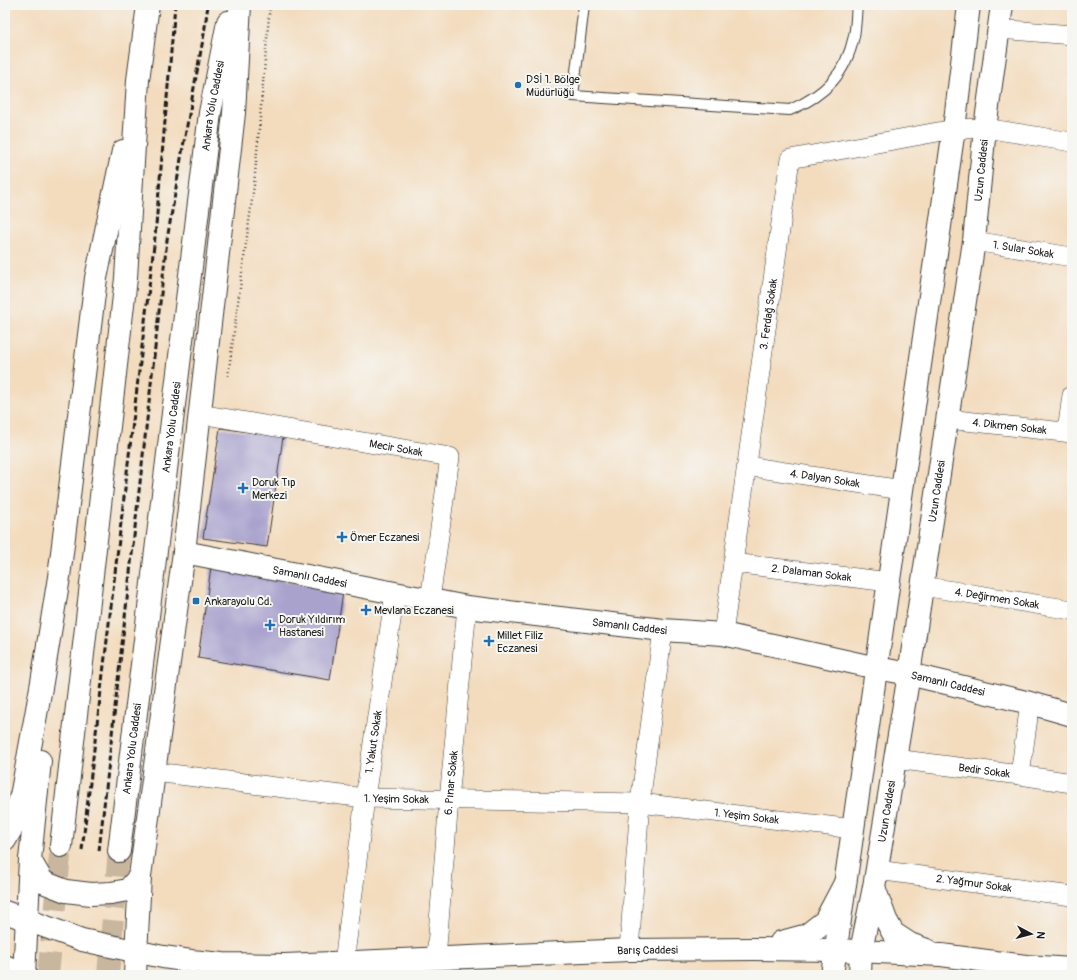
<svg xmlns="http://www.w3.org/2000/svg" width="1077" height="980" viewBox="0 0 1077 980" font-family="Pangolin,sans-serif">
<style>
.building{fill:#a9a2cd}
.lines{fill:none;stroke-linecap:round;stroke-linejoin:round}
.highway-tunnel{stroke:#c8b69e;stroke-width:22;stroke-dasharray:22 11;stroke-linecap:butt}
.lane-casing{stroke:#3c3934;stroke-width:12}
.street-casing{stroke:#3c3934;stroke-width:20}
.secondary-casing{stroke:#3c3934;stroke-width:24}
.primary-casing{stroke:#3c3934;stroke-width:24}
.highway-casing{stroke:#3c3934;stroke-width:24}
.path{stroke:#3c3934;stroke-width:2.5;stroke-dasharray:1 3;stroke-linecap:butt}
.lane{stroke:#fff;stroke-width:10}
.street{stroke:#fff;stroke-width:19}
.secondary{stroke:#fff;stroke-width:22}
.primary{stroke:#fff;stroke-width:22}
.highway{stroke:#fff;stroke-width:22}
.rail{stroke:#1c1c1c;stroke-width:3;stroke-dasharray:6 3;stroke-linecap:butt}
.poi-dot{fill:#1f6fb2;stroke:#f6f6f2;stroke-width:1.5}
.labels{text-anchor:middle;dominant-baseline:central;stroke-width:4;stroke-linejoin:round;paint-order:stroke}
.poi-label{font-size:11px;fill:#1c1c1c;stroke:#f6f6f2;text-anchor:start}
.street-label{font-size:11px;fill:#1c1c1c;stroke:#f6f6f2}
</style>
<rect width="100%" height="100%" fill="#f6f6f2"/>
<filter id="ink" filterUnits="userSpaceOnUse"><feTurbulence type="fractalNoise" baseFrequency=".025" numOctaves="2"/><feDisplacementMap in="SourceGraphic" scale="8" xChannelSelector="R" yChannelSelector="G"/><feConvolveMatrix kernelMatrix="1 2 1 2 8 2 1 2 1" color-interpolation-filters="sRGB"/></filter>
<filter id="wash" filterUnits="userSpaceOnUse"><feTurbulence type="fractalNoise" baseFrequency=".012" numOctaves="4" result="noise"/><feDisplacementMap in="SourceGraphic" scale="16" xChannelSelector="R" yChannelSelector="G"/><feGaussianBlur stdDeviation="0.9" result="paint"/><feColorMatrix in="noise" values="0 0 0 0 0 0 0 0 0 0 0 0 0 0 0 0 0 1.4 0 .05"/><feComposite in="paint" operator="in"/></filter>
<g filter="url(#wash)">
<rect width="100%" height="100%" fill="#f3dcbe"/>
<g id="blocks">
<g class="building">
<polygon points="220,428 283,437 267,547 203,538"/>
<polygon points="211,567 343,592 330,680 198,658"/>
</g>
</g>
</g>
<g filter="url(#ink)">
<use href="#blocks" fill-opacity="0" stroke="#3c3934" stroke-width="1"/>
<g class="lines">
<g class="highway-tunnel">
<polyline points="48,975 61,846"/>
<polyline points="108,975 119,851"/>
</g>
<g class="lane-casing">
<path id="lane" d="M584,5L573,96L790,110C825,95 846,74 854,36C856,26 856,15 857,5"/>
</g>
<g class="street-casing">
<g id="street">
<polyline points="999,29 1072,35"/>
<path id="s1" d="M974,241L1072,257"/>
<path id="s2" d="M200,414L450,457L430,600"/>
<path id="s3" d="M948,419L1072,433"/>
<polyline points="1067,432 1072,395"/>
<path id="s4" d="M747,466L902,490"/>
<path id="s5" d="M733,563L889,582"/>
<path id="s6" d="M922,586L1072,610"/>
<path id="s7" d="M723,634L790,159L954,129L985,128L1072,142"/>
<path id="s8" d="M895,759L1020,775L1072,783"/>
<path id="s9" d="M155,772L365,798L640,803L853,829"/>
<polyline points="1020,775 1030,703"/>
<path id="s10" d="M877,870L1072,896"/>
<polyline points="629,950 640,803 663,630"/>
<path id="s11" d="M436,958L449,800L467,607"/>
<path id="s12" d="M344,963L365,798L395,593"/>
</g>
</g>
<g class="secondary-casing">
<g id="secondary">
<path id="s13" d="M184,552L467,607L663,630L723,634L877,668L909,674L1030,703L1072,715"/>
<polyline points="832,975 902,490 954,129 969,5"/>
<path id="s14" d="M860,975L861,951L874,887L909,674L974,241L985,128L1002,5"/>
</g>
</g>
<g class="primary-casing">
<g id="primary">
<polyline points="874,887 886,920 893,933 910,944 927,950"/>
<path id="s15" d="M5,912L82,940L163,957L191,961L223,964L285,965L629,950L754,949L836,950L941,955L1026,966L1072,969"/>
<polyline points="781,942 807,935 825,921 845,883"/>
<polyline points="5,966 26,975"/>
</g>
</g>
<g class="highway-casing">
<g id="highway">
<polyline points="5,840 13,826 22,791 42,682 59,577 96,278 123,151"/>
<polyline points="61,846 126,278 138,80 148,5"/>
<path id="s16" d="M119,851L210,113L228,22"/>
<polyline points="30,860 43,882 66,891 91,894 111,893 128,890 140,876"/>
<polyline points="24,975 30,860 40,761"/>
<polyline points="135,975 140,876 184,552 234,113 240,5"/>
</g>
</g>
<polyline class="path" points="228,376 254,185 270,5"/>
<use href="#lane" class="lane"/>
<use href="#street" class="street"/>
<use href="#secondary" class="secondary"/>
<use href="#primary" class="primary"/>
<use href="#highway" class="highway"/>
<g class="rail">
<polyline points="82,850 155,237 175,5"/>
<polyline points="99,851 167,240 183,147 204,34 208,5"/>
</g>
</g>
</g>
<g class="poi-dot">
<circle cx="518" cy="85" r="4"/>
<path d="M241 482h4v4h4v4h-4v4h-4v-4h-4v-4h4z"/>
<path d="M340 531h4v4h4v4h-4v4h-4v-4h-4v-4h4z"/>
<rect x="192" y="597" width="8" height="8" rx="2"/>
<path d="M364 604h4v4h4v4h-4v4h-4v-4h-4v-4h4z"/>
<path d="M268 619h4v4h4v4h-4v4h-4v-4h-4v-4h4z"/>
<path d="M487 635h4v4h4v4h-4v4h-4v-4h-4v-4h4z"/>
</g>
<g class="labels">
<g class="poi-label">
<text x="526" y="79">DSİ 1. Bölge<tspan x="526" dy="13">Müdürlüğü</tspan></text>
<text x="252" y="482">Doruk Tıp<tspan x="252" dy="13">Merkezi</tspan></text>
<text x="350" y="537">Ömer Eczanesi</text>
<text x="204" y="601">Ankarayolu Cd.</text>
<text x="374" y="610">Mevlana Eczanesi</text>
<text x="279" y="619">Doruk Yıldırım<tspan x="279" dy="13">Hastanesi</tspan></text>
<text x="497" y="635">Millet Filiz<tspan x="497" dy="13">Eczanesi</tspan></text>
</g>
<g class="street-label">
<text stroke="none"><textPath href="#s16" startOffset="751">Ankara Yolu Caddesi</textPath></text>
<text stroke="none"><textPath href="#s14" startOffset="814">Uzun Caddesi</textPath></text>
<text stroke="none"><textPath href="#s1" startOffset="50">1. Sular Sokak</textPath></text>
<text stroke="none"><textPath href="#s7" startOffset="323">3. Ferdağ Sokak</textPath></text>
<text stroke="none"><textPath href="#s3" startOffset="62">4. Dikmen Sokak</textPath></text>
<text stroke="none"><textPath href="#s16" startOffset="427">Ankara Yolu Caddesi</textPath></text>
<text stroke="none"><textPath href="#s2" startOffset="199">Mecir Sokak</textPath></text>
<text stroke="none"><textPath href="#s4" startOffset="79">4. Dalyan Sokak</textPath></text>
<text stroke="none"><textPath href="#s14" startOffset="490">Uzun Caddesi</textPath></text>
<text stroke="none"><textPath href="#s5" startOffset="79">2. Dalaman Sokak</textPath></text>
<text stroke="none"><textPath href="#s13" startOffset="128">Samanlı Caddesi</textPath></text>
<text stroke="none"><textPath href="#s6" startOffset="76">4. Değirmen Sokak</textPath></text>
<text stroke="none"><textPath href="#s13" startOffset="452">Samanlı Caddesi</textPath></text>
<text stroke="none"><textPath href="#s13" startOffset="776">Samanlı Caddesi</textPath></text>
<text stroke="none"><textPath href="#s12" startOffset="223">1. Yakut Sokak</textPath></text>
<text stroke="none"><textPath href="#s16" startOffset="103">Ankara Yolu Caddesi</textPath></text>
<text stroke="none"><textPath href="#s8" startOffset="90">Bedir Sokak</textPath></text>
<text stroke="none"><textPath href="#s11" startOffset="176">6. Pınar Sokak</textPath></text>
<text stroke="none"><textPath href="#s9" startOffset="243">1. Yeşim Sokak</textPath></text>
<text stroke="none"><textPath href="#s14" startOffset="166">Uzun Caddesi</textPath></text>
<text stroke="none"><textPath href="#s9" startOffset="594">1. Yeşim Sokak</textPath></text>
<text stroke="none"><textPath href="#s10" startOffset="98">2. Yağmur Sokak</textPath></text>
<text stroke="none"><textPath href="#s15" startOffset="650">Barış Caddesi</textPath></text>
</g>
</g>
<rect width="1077" height="980" fill="none" stroke="#f6f6f2" stroke-width="20"/>
<g transform="translate(1031 934) rotate(97)" stroke="#f6f6f2" stroke-width="3" paint-order="stroke">
<path d="M0-3L7 15L0 10L-7 15Z" fill="#1c1c1c"/>
<text y="-6" font-size="11" font-weight="bold" text-anchor="middle" fill="#1c1c1c">N</text>
</g>
</svg>
